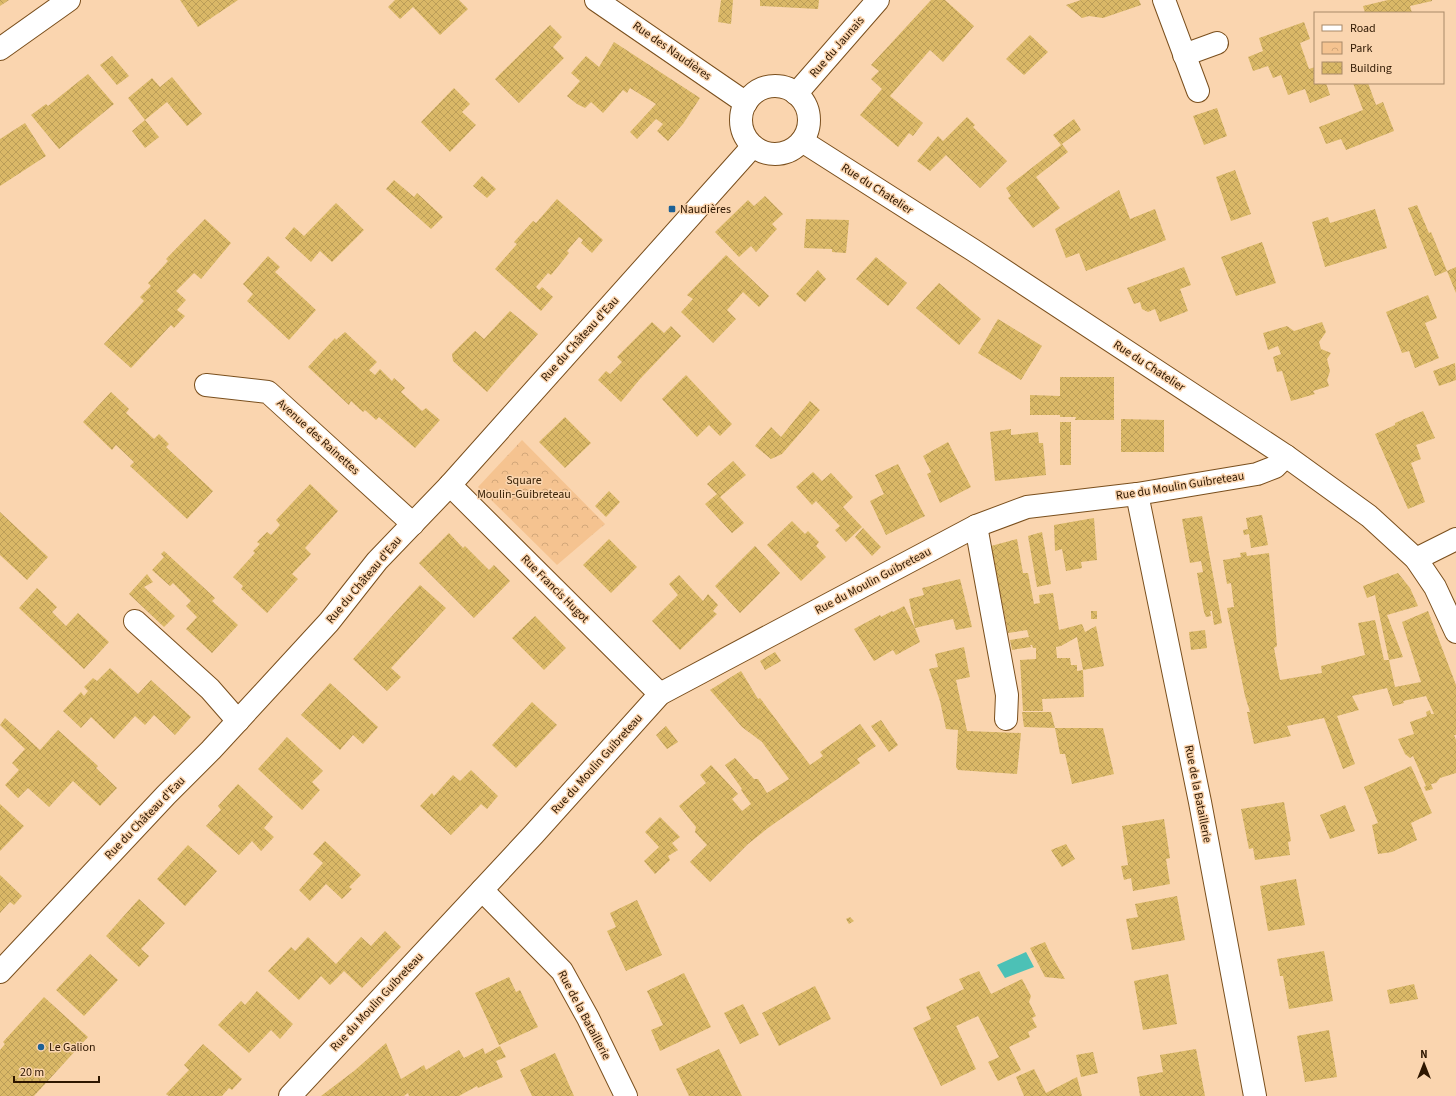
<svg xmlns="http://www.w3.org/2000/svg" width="1456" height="1096" viewBox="0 0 1456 1096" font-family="'Source Sans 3',sans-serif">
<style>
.park{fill:url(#park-crowns)}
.water{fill:#4cc1b6}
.building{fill:url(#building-cross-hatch);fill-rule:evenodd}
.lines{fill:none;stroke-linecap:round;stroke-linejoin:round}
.minor-casing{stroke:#7a4f1d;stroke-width:24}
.minor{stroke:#fff;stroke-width:22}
.poi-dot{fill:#1d6196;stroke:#fad5af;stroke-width:1.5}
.labels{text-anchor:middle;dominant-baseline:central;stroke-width:3;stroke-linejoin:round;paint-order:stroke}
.street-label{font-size:12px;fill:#2e1700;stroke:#fad5af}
.poi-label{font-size:12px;fill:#2e1700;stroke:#fad5af;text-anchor:start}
.park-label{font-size:12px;fill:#3c2408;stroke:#fad5af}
</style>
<defs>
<pattern id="park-crowns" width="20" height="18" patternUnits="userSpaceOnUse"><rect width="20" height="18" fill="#f5c390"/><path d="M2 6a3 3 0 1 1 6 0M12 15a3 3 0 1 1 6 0" fill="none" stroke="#d2a77a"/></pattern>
<pattern id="building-cross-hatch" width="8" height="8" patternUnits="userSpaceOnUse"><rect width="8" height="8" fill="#dab867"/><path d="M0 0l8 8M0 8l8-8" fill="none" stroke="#bb9d58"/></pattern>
</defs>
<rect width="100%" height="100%" fill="#fad5af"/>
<polygon class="park" points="522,440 605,524 557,565 478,487"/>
<polygon class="water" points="1026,952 1034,967 1005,978 997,965"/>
<g class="building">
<polygon points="0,0 9,0 0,6"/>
<polygon points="180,0 238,0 198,27"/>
<polygon points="395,0 459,0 468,9 440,35 413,7 400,19 388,7"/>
<polygon points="721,0 733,0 731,24 718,22"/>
<polygon points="760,0 819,0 818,9 760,6"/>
<polygon points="931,0 945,0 974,26 943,62 930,50 890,96 923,123 913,136 909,133 898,147 860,115 882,89 871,79 879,71 871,65"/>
<polygon points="1081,0 1139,0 1141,5 1103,18 1089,16 1082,18 1066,5"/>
<polygon points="1388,0 1432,0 1432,1 1410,6 1412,13 1365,13 1363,6"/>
<polygon points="1304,22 1310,39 1300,43 1309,69 1315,67 1315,83 1326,83 1330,95 1310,103 1305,89 1288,95 1281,75 1273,78 1268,66 1253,71 1248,57 1263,51 1259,38"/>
<polygon points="550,25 562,37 553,47 564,58 519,103 495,79"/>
<polygon points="1030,35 1048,52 1024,75 1006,59"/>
<polygon points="614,42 700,98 683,124 668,141 657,131 663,124 656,119 637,139 630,132 656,104 630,88 627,93 623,90 603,113 591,102 585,108 577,104 567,96 580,81 571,73 586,56 599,67"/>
<polygon points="112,56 129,76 117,85 100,65"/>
<polygon points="88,74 114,104 59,149 31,115 46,104 48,106"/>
<polygon points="172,77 202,114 187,126 167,102 145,120 159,137 145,148 132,131 145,120 128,98 152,78 160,87"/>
<polygon points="1353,83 1368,83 1376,105 1383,102 1394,131 1346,150 1341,139 1326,144 1319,127 1363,110"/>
<polygon points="454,88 470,104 462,112 476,125 450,152 421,122"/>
<polygon points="1217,108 1227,136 1204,145 1193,116"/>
<polygon points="967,117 975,125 973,127 1007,161 980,188 946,155 930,171 917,161 938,136 943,141"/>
<polygon points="1074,119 1081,130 1062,144 1068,152 1036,177 1060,208 1033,228 1008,198 1011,196 1006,188 1061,145 1053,135"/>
<polygon points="25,123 46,156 0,186 0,139"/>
<polygon points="1235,170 1251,214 1231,221 1216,177"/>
<polygon points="482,176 496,189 487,198 473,186"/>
<polygon points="394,180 414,197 417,193 443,217 431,229 386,189"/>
<polygon points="1119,190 1130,219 1155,209 1166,240 1086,271 1079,253 1066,258 1055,229"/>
<polygon points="765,196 783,214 772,224 777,229 756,252 751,246 739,257 715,232 748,200 754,206"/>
<polygon points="557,199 603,240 592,253 581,243 583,240 579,237 567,251 569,253 551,275 548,273 536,287 539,290 542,287 553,297 541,311 495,269 517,244 514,242 533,221 536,223"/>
<polygon points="336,203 364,230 332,262 320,251 311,262 285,238 294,227 304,236"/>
<polygon points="1417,205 1429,233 1431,232 1447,271 1435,276 1408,208"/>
<polygon points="1375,209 1387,248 1325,267 1312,222 1328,217 1330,223"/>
<polygon points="205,219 231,243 201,279 194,273 176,291 186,300 177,310 185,316 174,328 171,325 131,368 104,344 144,301 140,297 151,286 148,283 168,261 166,259"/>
<polygon points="806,219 849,220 846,253 832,252 832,249 804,248"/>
<polygon points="1262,242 1276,283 1236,296 1221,257"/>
<polygon points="726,255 769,296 759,307 743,292 727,310 736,319 713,343 681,312 693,299 687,295"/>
<polygon points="268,256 280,267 275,272 316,310 289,340 247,301 253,294 243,284"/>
<polygon points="876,257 907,283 888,306 856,279"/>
<polygon points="1184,267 1191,285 1180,289 1188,311 1160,322 1155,309 1148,312 1142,309 1140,302 1134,304 1127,288"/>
<polygon points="1456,267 1456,293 1447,271"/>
<polygon points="818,270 826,279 805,302 796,294"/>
<polygon points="939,283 981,319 959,345 916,308"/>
<polygon points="1428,295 1437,318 1425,323 1439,358 1415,368 1409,351 1402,353 1386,312"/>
<polygon points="510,311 538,334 487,392 453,361 452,354 475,331 484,339"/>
<polygon points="998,319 1042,346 1021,380 978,353"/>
<polygon points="652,322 664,333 671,326 681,336 640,379 621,402 598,380 606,371 610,374 622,362 617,357"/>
<polygon points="1322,322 1326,332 1319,342 1321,349 1331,353 1327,359 1330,371 1327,380 1329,386 1313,391 1315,394 1291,401 1282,371 1277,372 1273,357 1281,354 1278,346 1268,350 1263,333 1287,326 1294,331"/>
<polygon points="345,332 377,362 369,370 375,375 380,369 392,381 394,378 405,388 401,392 422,411 426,408 440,420 415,448 379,417 376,420 365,410 363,412 351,401 349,405 308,367 335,338 336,340"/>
<polygon points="1455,363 1456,380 1439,386 1433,371"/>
<polygon points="686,375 732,424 720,436 709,425 697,437 662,399"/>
<polygon points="1060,377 1114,377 1114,420 1075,420 1076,417 1060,417 1060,415 1030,415 1030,395 1060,396"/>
<polygon points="111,392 129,409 126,413 154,439 159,434 169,444 166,447 213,491 187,519 130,466 134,462 116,445 112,450 83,422"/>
<polygon points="810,401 820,410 782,454 771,459 755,446 771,427 781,437"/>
<polygon points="1423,411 1435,438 1416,445 1421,459 1411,463 1425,502 1408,509 1375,434 1395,425 1395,423"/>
<polygon points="565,417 591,443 565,468 539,442"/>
<polygon points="1121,419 1164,420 1164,452 1121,452"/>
<rect x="1060" y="422" width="11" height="43"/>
<polygon points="1011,429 1011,435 1038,432 1039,443 1043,443 1046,475 995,481 990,432"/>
<polygon points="948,442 971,487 940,503 927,474 931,472 923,456"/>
<polygon points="733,461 746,475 720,497 744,523 732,533 705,504 717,494 707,484"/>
<polygon points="898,464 925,516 886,535 870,501 884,494 875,475"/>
<polygon points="813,472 822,481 831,473 853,497 843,507 862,527 846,542 835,530 840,526 816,501 812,505 796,487"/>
<polygon points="310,484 338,511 305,548 311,554 292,574 298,579 267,613 241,589 243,586 233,577 255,553 253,551 260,544 257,542 267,532 271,535 280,525 276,520"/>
<polygon points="609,491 620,502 606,517 595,506"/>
<polygon points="0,512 48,557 27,580 0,555"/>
<polygon points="1262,515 1268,545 1251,548 1249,534 1244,535 1243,530 1248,529 1246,518"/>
<polygon points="1202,516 1222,623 1214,625 1212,611 1210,611 1211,616 1206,617 1204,612 1197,573 1203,572 1201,561 1190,563 1182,519"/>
<polygon points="1094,518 1097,560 1081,562 1082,568 1066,571 1062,549 1055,551 1054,525"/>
<polygon points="792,521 805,534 808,531 819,542 816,546 826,557 801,581 767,545"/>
<polygon points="863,528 881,547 872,556 855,537"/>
<polygon points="1042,532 1051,584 1037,587 1028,536"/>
<polygon points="449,533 463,548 465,546 489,570 494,565 510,581 474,618 419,563"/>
<polygon points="609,539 637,567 611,593 583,565"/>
<path d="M1017,539L1023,573H1028L1034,604L1040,603L1039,595L1053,593L1059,630L1082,624L1085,632L1096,626L1104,666L1083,670L1084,697L1042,699L1043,711H1023L1020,660L1036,659V648H1033L1032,645H1030L1031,647L1012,650L1010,640L1029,637L1027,630L1008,633L991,546ZM1077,637L1083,670L1077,671V665H1071L1070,658H1057L1056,647L1061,646Z"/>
<polygon points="755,546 780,573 740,613 715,586"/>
<polygon points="164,551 215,598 212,601 238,625 212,653 186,629 197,617 186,606 191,601 173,583 170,586 152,570 164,557 161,554"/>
<polygon points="1246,552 1247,556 1269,553 1277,646 1274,648 1280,680 1322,673 1321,666 1365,655 1358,623 1375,620 1384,660 1389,660 1375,595 1367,598 1363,586 1398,573 1410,588 1418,606 1387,615 1403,657 1389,660 1395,687 1421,682 1402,622 1428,611 1456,685 1456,735 1454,735 1456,740 1456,773 1440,778 1436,783 1431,784 1433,789 1426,791 1424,787 1426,786 1413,756 1410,758 1405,754 1398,739 1414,734 1410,722 1427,716 1426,712 1430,710 1431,714 1434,714 1426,696 1403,701 1404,703 1393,706 1387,688 1352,696 1359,710 1337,716 1355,764 1343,769 1324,718 1287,726 1291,736 1254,744 1247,712 1250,712 1245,696 1227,608 1234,607 1231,583 1227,584 1223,560 1241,557 1240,553"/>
<polygon points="147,574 153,582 144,587 175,616 164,627 129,594"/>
<polygon points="679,575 703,601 708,594 718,605 713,611 717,614 680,650 652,621 678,595 669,584"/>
<polygon points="960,579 972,627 956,630 953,619 915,628 920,642 896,655 893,650 874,661 854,629 880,615 881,617 892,611 893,612 904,606 915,628 909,599 924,595 922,588"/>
<polygon points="420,585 446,608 391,668 401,677 387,691 353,659"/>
<polygon points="37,588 57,607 52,612 66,626 78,613 109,642 84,669 19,608"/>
<rect x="1091" y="611" width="6" height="8"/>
<polygon points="535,616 566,648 544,670 512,638"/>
<polygon points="1205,630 1207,648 1191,650 1189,632"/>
<polygon points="964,647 970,677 956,680 967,731 1021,733 1017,774 958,770 956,767 958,730 946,729 940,701 929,669 938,667 935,654"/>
<polygon points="775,652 781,661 765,670 760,661"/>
<polygon points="110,668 138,694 151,680 191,717 175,735 154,715 145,725 135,716 114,739 91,717 81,728 63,711 81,692 84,696 88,691 84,687 93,678 97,681"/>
<polygon points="741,671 758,699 760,698 810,765 823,756 820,752 860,724 876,746 857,759 860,763 768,828 748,844 710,882 690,862 707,845 695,832 696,827 679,806 706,783 700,775 711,765 738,794 732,799 742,811 751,804 741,790 742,789 725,765 735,758 754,779 758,779 767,793 789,779 762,742 742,727 710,690"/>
<polygon points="330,683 378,727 363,744 353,735 340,750 301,715"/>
<polygon points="532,702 557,725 516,768 492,745"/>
<polygon points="1022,712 1051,712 1055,728 1024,727"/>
<polygon points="5,718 40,750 58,730 98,766 96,768 117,788 100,806 73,781 49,807 28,788 18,798 5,785 19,770 12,763 25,749 0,725"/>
<polygon points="881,720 898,745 889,752 871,726"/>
<polygon points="666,726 678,742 667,749 656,735"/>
<polygon points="1055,728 1103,728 1114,774 1072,784 1065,754 1060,754"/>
<polygon points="287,737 323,771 312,782 320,790 302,810 258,769"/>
<polygon points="1411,766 1432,813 1411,823 1417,840 1392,852 1378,854 1372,825 1378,823 1364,787"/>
<polygon points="471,770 498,796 487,809 481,804 451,835 420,806 432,793 434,796 453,775 460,781"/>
<polygon points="238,784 273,817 264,828 274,837 261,851 252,841 239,855 206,826 221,810 218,806"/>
<polygon points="1284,802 1291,841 1288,842 1290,855 1255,860 1253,848 1249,849 1241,809"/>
<polygon points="0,804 24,826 0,851"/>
<polygon points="1345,805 1355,831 1330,839 1320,815"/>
<polygon points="660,817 680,837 672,843 678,850 668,856 670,860 655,874 644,861 659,847 645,832"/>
<polygon points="1164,819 1170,858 1166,859 1170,884 1133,891 1131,878 1124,880 1121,866 1128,865 1122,826"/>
<polygon points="325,841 361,875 349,887 352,889 342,899 326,884 310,901 299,890 323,863 313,854"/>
<polygon points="1066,844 1075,859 1062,867 1051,850"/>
<polygon points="188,845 217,871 185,906 157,879"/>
<polygon points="0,875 22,896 14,905 10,902 0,913"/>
<polygon points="1296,879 1305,925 1268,931 1260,886"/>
<polygon points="1177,896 1185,940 1132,950 1126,919 1138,917 1135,904"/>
<polygon points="139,899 165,923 141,949 149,956 139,967 106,936"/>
<polygon points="637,900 662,955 626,971 607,931 616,927 610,913"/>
<polygon points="850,917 854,921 849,924 846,919"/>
<polygon points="385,931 401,947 362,988 344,971 330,985 321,976 299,1000 268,971 291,947 295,951 308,937 336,964 361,937 371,946"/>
<polygon points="1045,942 1051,955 1065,979 1045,977 1030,948"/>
<polygon points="1324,951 1333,1001 1289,1009 1283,976 1280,976 1277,959"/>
<polygon points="90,954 118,980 84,1016 56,990"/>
<polygon points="979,971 991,994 1022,979 1031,996 1029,1002 1036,1016 1032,1018 1037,1027 1028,1032 1030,1037 1009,1047 1021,1070 998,1081 988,1062 999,1057 978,1016 956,1026 976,1069 941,1086 913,1028 931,1019 926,1007 964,989 959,979"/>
<polygon points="684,973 711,1027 660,1051 651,1030 663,1025 647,991"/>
<polygon points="1168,974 1177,1024 1143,1030 1134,981"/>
<polygon points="509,977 516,992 520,990 538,1027 499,1045 475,993"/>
<polygon points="1414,984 1418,999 1390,1004 1387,990"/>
<polygon points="815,986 831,1019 779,1046 762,1013"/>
<polygon points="257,991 293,1024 280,1039 271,1030 249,1053 218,1025 241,1001 245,1005"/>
<polygon points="44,997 88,1037 34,1096 0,1096 0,1050 5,1044 3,1042"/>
<polygon points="743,1004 759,1035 740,1044 724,1013"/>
<polygon points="1329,1030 1337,1077 1305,1082 1297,1036"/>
<polygon points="386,1043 401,1079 424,1065 426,1070 459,1050 464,1058 483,1048 485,1054 500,1046 506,1057 496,1061 503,1077 478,1088 477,1086 459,1096 409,1096 408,1093 404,1096 321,1096 354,1071"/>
<polygon points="203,1044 242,1079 232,1090 229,1088 222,1096 169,1096 166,1094 189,1070 184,1065"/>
<polygon points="719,1049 742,1096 689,1096 676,1069"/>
<polygon points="1196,1049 1205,1096 1140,1096 1137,1077 1163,1072 1160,1055"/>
<polygon points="1093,1052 1098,1073 1081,1077 1076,1055"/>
<polygon points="555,1053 574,1096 532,1096 520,1070"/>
<polygon points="1034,1069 1046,1093 1077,1077 1082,1096 1024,1096 1016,1077"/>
</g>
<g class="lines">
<g class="minor-casing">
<g id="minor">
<polyline points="596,0 746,103"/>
<polyline points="1164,0 1198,91"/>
<polyline points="0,49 69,0"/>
<polyline points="1184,55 1217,43"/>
<circle cx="775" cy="120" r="34"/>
<polyline points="796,94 878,0"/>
<polyline points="802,141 973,250 1286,456 1369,516 1416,559 1435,587 1456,632"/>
<polyline points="206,385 268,392 413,524"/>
<polyline points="450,485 660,694"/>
<polyline points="1137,494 1200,802 1255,1096"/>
<polyline points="976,526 1007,695 1006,719"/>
<polyline points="1416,559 1456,539"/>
<polyline points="135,621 210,689 238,721"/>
<polyline points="482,890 562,971 588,1018 626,1096"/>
<polyline points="0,972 166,795 211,750 329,622 377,561 450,485 753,146"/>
<polyline points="290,1096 534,834 660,694 976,526 1027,507 1137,494 1257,474 1275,467 1286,456"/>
</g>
</g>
<use href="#minor" class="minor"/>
</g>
<g class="poi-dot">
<rect x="668" y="205" width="8" height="8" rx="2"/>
<circle cx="41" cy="1047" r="4"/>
</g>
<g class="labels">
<g class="street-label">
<text transform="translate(837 47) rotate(-49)">Rue du Jaunais</text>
<text transform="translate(672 51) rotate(35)">Rue des Naudières</text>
<text transform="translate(877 189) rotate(33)">Rue du Chatelier</text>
<text transform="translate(580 339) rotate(-48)">Rue du Château d'Eau</text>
<text transform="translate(1149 366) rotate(33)">Rue du Chatelier</text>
<text transform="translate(318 437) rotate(42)">Avenue des Rainettes</text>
<text transform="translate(1180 486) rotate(-9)">Rue du Moulin Guibreteau</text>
<text transform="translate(364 580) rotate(-50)">Rue du Château d'Eau</text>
<text transform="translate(873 581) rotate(-28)">Rue du Moulin Guibreteau</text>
<text transform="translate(555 589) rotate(45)">Rue Francis Hugot</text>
<text transform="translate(597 764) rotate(-48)">Rue du Moulin Guibreteau</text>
<text transform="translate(1198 794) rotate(79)">Rue de la Bataillerie</text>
<text transform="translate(145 818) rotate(-46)">Rue du Château d'Eau</text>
<text transform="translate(377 1002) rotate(-47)">Rue du Moulin Guibreteau</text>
<text transform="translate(584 1015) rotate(62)">Rue de la Bataillerie</text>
</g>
<g class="poi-label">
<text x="680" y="209">Naudières</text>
<text x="49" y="1047">Le Galion</text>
</g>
<g class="park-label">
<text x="524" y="480">Square<tspan x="524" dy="14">Moulin-Guibreteau</tspan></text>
</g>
</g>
<rect x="1314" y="12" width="130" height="72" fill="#fad5af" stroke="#a88969"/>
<rect x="1322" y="25" width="20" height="6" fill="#ffffff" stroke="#a88969"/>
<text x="1350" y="32" font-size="12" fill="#2e1700">Road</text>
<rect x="1322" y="42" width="20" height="12" fill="url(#park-crowns)" stroke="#a88969"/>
<text x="1350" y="52" font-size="12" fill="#2e1700">Park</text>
<rect x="1322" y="62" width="20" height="12" fill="url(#building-cross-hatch)" stroke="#a88969"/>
<text x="1350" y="72" font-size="12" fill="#2e1700">Building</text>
<g transform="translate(1424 1064)" stroke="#fad5af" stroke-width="3" paint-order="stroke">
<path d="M0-3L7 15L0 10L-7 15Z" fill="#2e1700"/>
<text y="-6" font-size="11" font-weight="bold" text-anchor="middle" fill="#2e1700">N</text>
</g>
<path d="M14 1076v6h85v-6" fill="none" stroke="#2e1700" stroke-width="2"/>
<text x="20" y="1076" font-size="12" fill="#2e1700" stroke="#fad5af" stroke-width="3" paint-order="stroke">20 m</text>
</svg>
